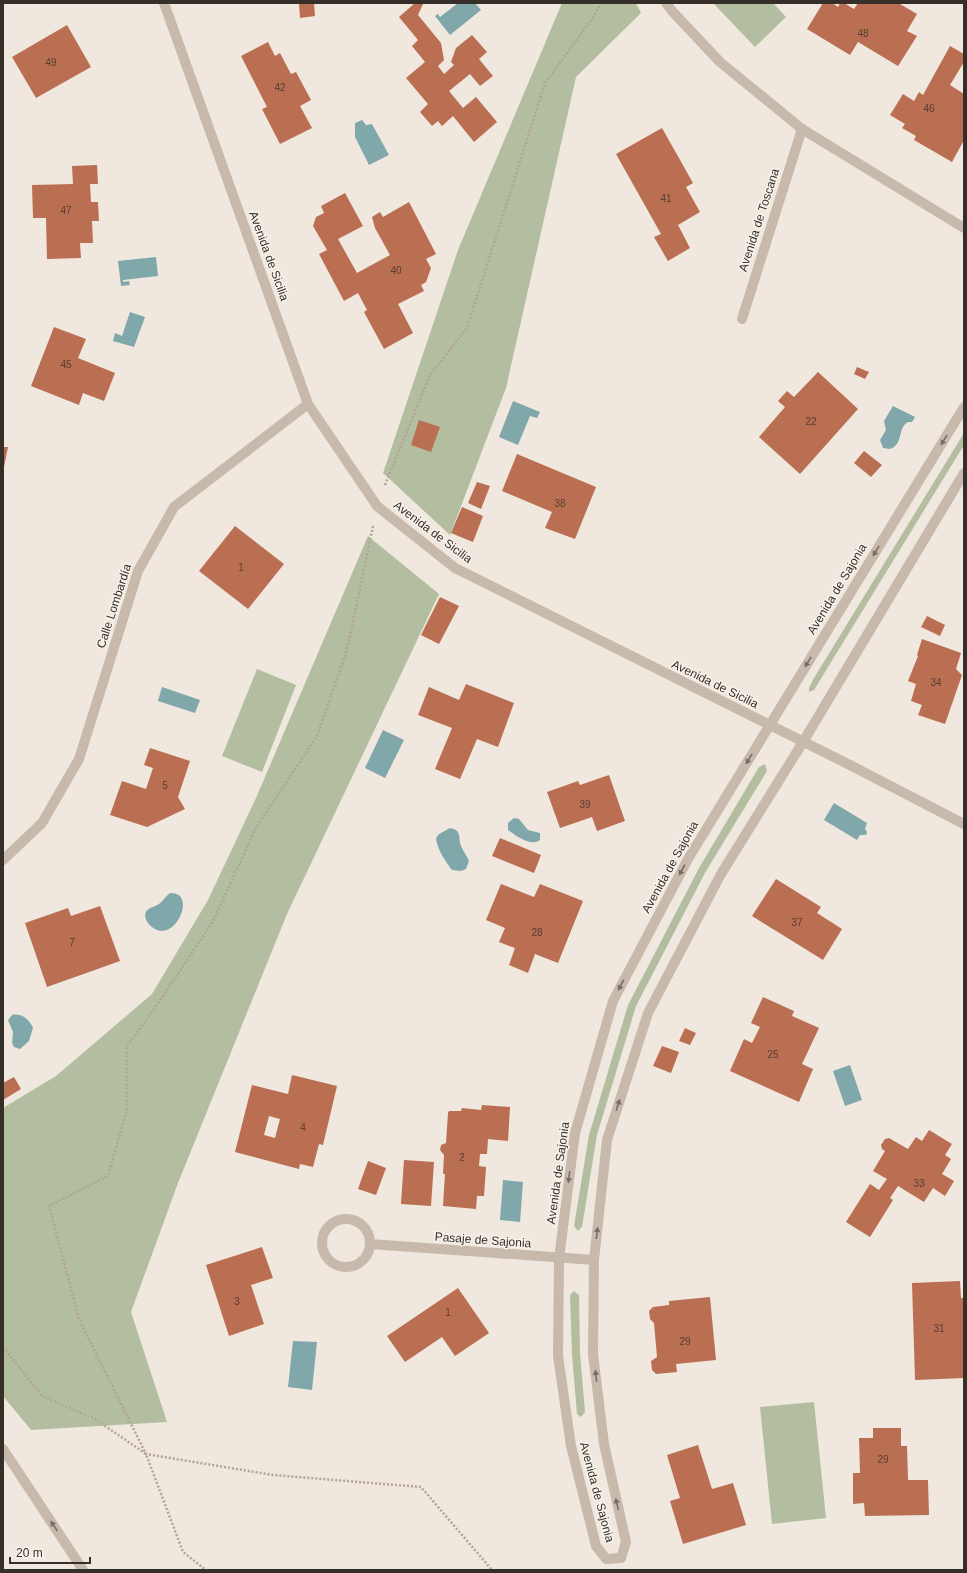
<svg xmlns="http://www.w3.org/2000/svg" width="967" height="1573" viewBox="0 0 967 1573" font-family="Arial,sans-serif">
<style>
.green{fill:#b2be9f}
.water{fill:#80a7aa}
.building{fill:#ba6e52;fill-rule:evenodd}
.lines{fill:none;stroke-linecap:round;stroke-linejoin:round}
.path{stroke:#b3a395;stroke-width:2.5;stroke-dasharray:2 2;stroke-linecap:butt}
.minor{stroke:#c7b9ab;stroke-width:10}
.oneway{fill:#776d64}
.labels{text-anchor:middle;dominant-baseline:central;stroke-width:3;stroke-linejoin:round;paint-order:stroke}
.number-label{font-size:10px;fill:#563e33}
.street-label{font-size:12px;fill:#352e29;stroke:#f8f2ea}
</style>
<rect width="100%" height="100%" fill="#f0e8de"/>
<g class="green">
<polygon points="562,3 636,3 641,13 576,77 506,388 450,535 383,473 458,250"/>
<polygon points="713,3 773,3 786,17 755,47"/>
<polygon points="964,433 964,445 814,690 809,692 809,688 814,678"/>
<polygon points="368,536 439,594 287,914 178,1183 131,1312 167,1422 31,1430 3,1396 3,1108 56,1076 152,994 208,900 256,798"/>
<polygon points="257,669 296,685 262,772 222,756"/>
<polygon points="765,764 767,771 706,871 636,1006 597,1135 582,1227 578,1231 574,1226 589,1135 628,1005 699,868 759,767"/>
<polygon points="574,1291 579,1295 580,1353 585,1412 581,1417 577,1414 572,1355 570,1295"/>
<polygon points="814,1402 826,1518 772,1524 760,1407"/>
</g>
<g class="water">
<polygon points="458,3 475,3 481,10 450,35 435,16 438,14 440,17"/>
<polygon points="362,120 366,125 372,124 389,155 369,165 355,137 355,123"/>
<polygon points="156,257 158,276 123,280 123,282 129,281 130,285 121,286 118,261"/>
<polygon points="130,312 145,317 134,347 113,341 115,333 122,336"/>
<polygon points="513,401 540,412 537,418 530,416 518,445 499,437"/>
<path d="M893,406L915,417L912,422H908C897,428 904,444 890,449L883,448L880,440L886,430L884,421Z"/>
<polygon points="162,687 200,700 195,713 158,701"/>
<polygon points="383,730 404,740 385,778 365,768"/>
<polygon points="834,803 867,823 865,829 867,832 866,835 860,835 857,840 824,820"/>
<path d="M514,818L519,819L528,830L540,833V840C531,847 516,836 508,830V823Z"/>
<path d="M450,828C462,830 458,837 461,846C463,851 467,856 469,861L466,869L461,871L452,870C445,861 437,849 436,838L439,834Z"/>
<path d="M170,893C200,891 172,952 148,923C146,920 144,916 146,912C149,907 155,907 159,904C163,901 166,896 170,893Z"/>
<path d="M12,1015C22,1013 29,1019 33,1028L29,1041L20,1049L14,1047L12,1043L13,1032L8,1020Z"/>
<polygon points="850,1065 862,1100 845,1106 833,1071"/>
<polygon points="503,1180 523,1182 520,1222 500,1220"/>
<polygon points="293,1341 317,1342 312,1390 288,1387"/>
</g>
<g class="building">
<polygon points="299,3 314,3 315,16 300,18"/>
<polygon points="415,3 423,4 418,15 441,43 444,60 438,66 444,74 454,65 451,62 456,48 472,35 487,52 479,59 493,76 480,86 470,74 449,91 463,108 476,97 497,122 474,142 453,116 442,126 438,121 432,126 420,112 428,104 406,78 425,62 412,46 418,40 399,17"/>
<polygon points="823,3 832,3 838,7 840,3 844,3 854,9 858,3 901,3 900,4 917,14 907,31 917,36 898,66 858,42 850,55 807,29"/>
<polygon points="67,25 91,67 36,98 12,57"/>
<polygon points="268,42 275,56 280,53 291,74 296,72 311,100 300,106 312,128 280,144 262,109 267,107 241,56"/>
<polygon points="950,46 964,54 964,62 950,85 964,94 964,140 952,162 914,140 916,136 902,128 905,124 890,115 903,94 914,101 919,92 923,95"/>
<polygon points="662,128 693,183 686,187 700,212 678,225 690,248 668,261 654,237 661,234 616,154"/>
<polygon points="97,165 98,184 90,184 91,202 98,202 99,221 92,221 93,243 80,243 81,258 47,259 46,218 33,218 32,185 73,184 72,166"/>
<polygon points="345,193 363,226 338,239 357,273 390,255 375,228 372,217 380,212 383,217 409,202 436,254 426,259 431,268 426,282 421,285 424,291 398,304 413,333 384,349 364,312 367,310 358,293 344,301 319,254 327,250 313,226 316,217 324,213 321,206"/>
<polygon points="54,327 86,339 78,358 115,373 104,401 83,393 79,405 31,386"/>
<polygon points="857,367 869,372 865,379 854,374"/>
<polygon points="818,372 858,409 800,474 759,437 785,407 778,401 787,391 794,397"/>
<polygon points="419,420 440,427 431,452 411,445"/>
<polygon points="3,447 8,447 4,467 3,466"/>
<polygon points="864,451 882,465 871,477 854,463"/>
<polygon points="517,454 596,487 575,539 545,528 552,512 502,491"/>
<polygon points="477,482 490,486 481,509 468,503"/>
<polygon points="462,507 483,516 473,542 451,533"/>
<polygon points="235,526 284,564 248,609 199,571"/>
<polygon points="440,597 459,606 439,644 421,635"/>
<polygon points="927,616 945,625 940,636 921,627"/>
<polygon points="922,639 961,653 956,669 962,675 945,724 918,715 922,705 911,701 916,684 908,681 918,656 917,655"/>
<polygon points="466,684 514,703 498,747 477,739 460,779 435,769 452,728 418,715 429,687 459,700"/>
<polygon points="150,748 190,761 178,797 185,809 147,827 110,815 122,781 146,789 153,768 144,765"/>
<polygon points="609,775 625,821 597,831 592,817 560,828 547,792 578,781 580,785"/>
<polygon points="500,838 541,855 534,873 492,856"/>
<polygon points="776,879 821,907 817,913 842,929 823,960 752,916"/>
<polygon points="501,884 534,897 540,884 583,901 558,963 535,954 528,973 509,965 515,948 499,942 505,928 486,920"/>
<polygon points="100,906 120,961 47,987 25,923 68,908 71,916"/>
<polygon points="763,997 794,1011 792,1016 819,1028 802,1064 813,1069 799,1102 730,1071 744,1039 752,1043 760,1027 751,1023"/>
<polygon points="685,1028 696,1033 690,1045 679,1041"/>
<polygon points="662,1046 679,1052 671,1073 653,1066"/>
<path d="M292,1075L337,1086L323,1145L319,1144L313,1167L300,1164L299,1169L235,1152L252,1085L288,1094ZM269,1116L280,1119L275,1138L264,1135Z"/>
<polygon points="14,1077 21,1089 3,1100 3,1083"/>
<polygon points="482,1105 510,1107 508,1141 488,1139 487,1154 480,1154 479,1166 486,1167 484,1196 477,1196 476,1209 443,1206 445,1174 443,1174 444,1155 440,1150 441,1145 446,1143 448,1113 449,1111 461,1111 462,1108 481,1110"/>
<polygon points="929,1130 952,1144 945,1155 951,1159 942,1174 954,1181 945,1196 933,1188 924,1202 898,1186 890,1198 893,1200 870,1237 846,1222 870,1184 879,1190 887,1179 873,1171 885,1151 882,1149 881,1145 885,1139 889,1138 908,1149 916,1137 922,1141"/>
<polygon points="404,1160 434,1162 431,1206 401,1204"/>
<polygon points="368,1161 386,1168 376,1195 358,1189"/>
<polygon points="262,1247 273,1278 251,1285 264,1324 229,1336 206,1265"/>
<polygon points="960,1281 961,1298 964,1298 964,1378 915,1380 912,1283"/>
<polygon points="458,1288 489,1333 455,1356 442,1337 405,1362 387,1336"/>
<polygon points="710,1297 716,1360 676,1364 677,1372 656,1374 652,1370 651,1361 657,1357 654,1323 650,1319 649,1311 653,1307 669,1305 669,1301"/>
<polygon points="873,1428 901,1428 901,1446 907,1446 908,1480 928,1480 929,1515 865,1516 864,1503 853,1504 853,1473 860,1473 859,1438 873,1438"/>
<polygon points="698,1445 712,1489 733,1483 746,1525 683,1544 670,1501 680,1498 667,1455"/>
</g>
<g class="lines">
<g class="path">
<polyline points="385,485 430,375 467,328 545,83 592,19 601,3"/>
<polyline points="373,526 347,650 317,736 257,826 212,923 159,1002 127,1046 127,1109 108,1176 49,1206 79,1319 146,1454 273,1475 421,1487 492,1570"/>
<polyline points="3,1347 42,1396 95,1419 146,1454 183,1552 206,1570"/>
</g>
<g class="minor">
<polyline points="164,3 308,404 377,506 455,568 846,763 964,824"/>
<polyline points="666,3 672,11 720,62 802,129 964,228"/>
<polyline points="742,319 802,129"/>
<polyline points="964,407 688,859 613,1001 575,1133 559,1259 558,1356 571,1446 596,1546 606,1559 621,1558 626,1542 604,1444 593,1354 594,1260 607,1140 648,1013 721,874 803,742 964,473"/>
<polyline points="3,860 42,823 79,759 138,571 174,507 308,404"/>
<circle cx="346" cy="1243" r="24"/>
<polyline points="370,1244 594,1260"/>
<polyline points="3,1449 83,1570"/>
</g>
</g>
<defs><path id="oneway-solid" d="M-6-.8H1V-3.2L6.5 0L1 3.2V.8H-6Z"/></defs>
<g class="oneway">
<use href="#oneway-solid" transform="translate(944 440) rotate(121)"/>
<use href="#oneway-solid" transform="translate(876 551) rotate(121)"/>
<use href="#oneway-solid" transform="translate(808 662) rotate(121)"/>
<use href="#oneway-solid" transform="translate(749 759) rotate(121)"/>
<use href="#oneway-solid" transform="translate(682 870) rotate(118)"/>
<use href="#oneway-solid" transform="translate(621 985) rotate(118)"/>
<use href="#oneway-solid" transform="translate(618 1105) rotate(-72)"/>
<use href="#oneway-solid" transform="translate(569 1177) rotate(97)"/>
<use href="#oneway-solid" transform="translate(597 1233) rotate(-83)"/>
<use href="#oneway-solid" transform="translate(596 1376) rotate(-97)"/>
<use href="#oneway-solid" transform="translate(617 1504) rotate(-103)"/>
<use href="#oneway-solid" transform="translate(54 1526) rotate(-124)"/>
</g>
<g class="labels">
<g class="number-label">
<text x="863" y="33">48</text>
<text x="51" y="62">49</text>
<text x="280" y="87">42</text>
<text x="929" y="108">46</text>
<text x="666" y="198">41</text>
<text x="66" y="210">47</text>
<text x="396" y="270">40</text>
<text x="66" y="364">45</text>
<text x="811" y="421">22</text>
<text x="560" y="503">38</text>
<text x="241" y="567">1</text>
<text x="936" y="682">34</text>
<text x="165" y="785">5</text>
<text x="585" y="804">39</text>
<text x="797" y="922">37</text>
<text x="537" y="932">28</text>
<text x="72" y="942">7</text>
<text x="773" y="1054">25</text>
<text x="303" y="1127">4</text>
<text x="462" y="1157">2</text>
<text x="919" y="1183">33</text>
<text x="237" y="1301">3</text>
<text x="448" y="1312">1</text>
<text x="939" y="1328">31</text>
<text x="685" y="1341">29</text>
<text x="883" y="1459">29</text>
</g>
<g class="street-label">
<text transform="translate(759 220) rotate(-72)">Avenida de Toscana</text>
<text transform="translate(269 256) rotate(70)">Avenida de Sicilia</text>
<text transform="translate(433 532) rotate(37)">Avenida de Sicilia</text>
<text transform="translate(837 589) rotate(-59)">Avenida de Sajonia</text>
<text transform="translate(114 606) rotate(-72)">Calle Lombardía</text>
<text transform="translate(715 684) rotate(26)">Avenida de Sicilia</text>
<text transform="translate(670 867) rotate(-61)">Avenida de Sajonia</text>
<text transform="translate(558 1173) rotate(-82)">Avenida de Sajonia</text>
<text transform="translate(483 1240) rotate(4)">Pasaje de Sajonia</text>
<text transform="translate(597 1492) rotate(75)">Avenida de Sajonia</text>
</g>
</g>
<rect width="967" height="1573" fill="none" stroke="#352e29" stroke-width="8"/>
<path d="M10 1557v6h80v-6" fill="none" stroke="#352e29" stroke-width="2"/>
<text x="16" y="1557" font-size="12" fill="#352e29" stroke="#f8f2ea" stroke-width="3" paint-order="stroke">20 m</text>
</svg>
